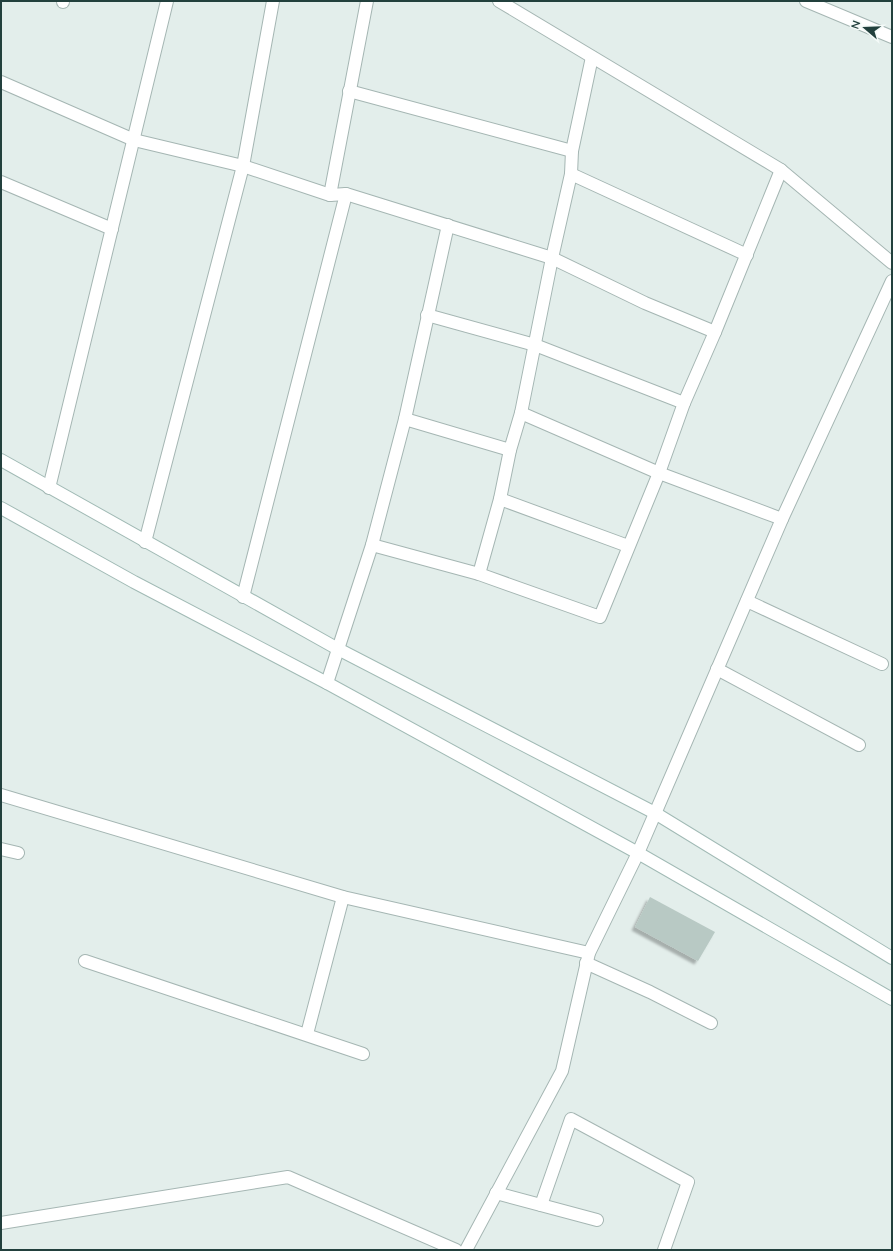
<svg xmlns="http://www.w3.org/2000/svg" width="893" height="1251" viewBox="0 0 893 1251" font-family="Quicksand,sans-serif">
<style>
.building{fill:#b8c9c4;filter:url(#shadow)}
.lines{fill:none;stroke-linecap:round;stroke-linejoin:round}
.minor-casing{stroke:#a5b6b3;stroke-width:14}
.tertiary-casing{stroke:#a5b6b3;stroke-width:14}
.secondary-casing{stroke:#a1bab5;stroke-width:14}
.minor{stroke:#fff;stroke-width:12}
.tertiary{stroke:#fff;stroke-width:12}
.secondary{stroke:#fff;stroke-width:12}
</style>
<defs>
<filter id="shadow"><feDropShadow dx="-3.5" dy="3.5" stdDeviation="1" flood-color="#0004"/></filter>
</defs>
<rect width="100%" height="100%" fill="#e3eeeb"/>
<polygon class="building" points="650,897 715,932 698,961 635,927"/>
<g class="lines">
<g class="minor-casing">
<g id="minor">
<polyline points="499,1 781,170 892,263"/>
<polyline points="806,1 892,37"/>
<polyline points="63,2 63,1"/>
<polyline points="1,82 134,140 243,166 330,195 346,194 552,258 645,303 715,332"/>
<polyline points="349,91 572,151"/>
<polyline points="571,174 747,255"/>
<polyline points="1,182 112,229"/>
<polyline points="330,195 367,1"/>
<polyline points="427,315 535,345 684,403"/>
<polyline points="521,413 659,473 782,519"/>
<polyline points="405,419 510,450"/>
<polyline points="49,488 167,1"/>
<polyline points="500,499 628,546"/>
<polyline points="145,542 243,166 273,1"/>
<polyline points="372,545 479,574 600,617 659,473 684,403 715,332 781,170"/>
<polyline points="479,574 500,499 510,450 521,413 552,258 571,174 572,151 592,57"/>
<polyline points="243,597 346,194"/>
<polyline points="747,601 882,664"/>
<polyline points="717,669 859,745"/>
<polyline points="327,683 372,545 405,419 448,225"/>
<polyline points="1,795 343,897 589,953"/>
<polyline points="1,849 18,853"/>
<polyline points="85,961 363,1054"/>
<polyline points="586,963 650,992 711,1023"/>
<polyline points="307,1034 343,897"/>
<polyline points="496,1193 597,1220"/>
<polyline points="541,1205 571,1119 688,1182 664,1250"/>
</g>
</g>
<g class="tertiary-casing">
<g id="tertiary">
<polyline points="1,1223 288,1177 456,1250"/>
<polyline points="466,1250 562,1071 589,953 638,853 782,519 892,281"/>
</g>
</g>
<g class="secondary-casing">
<g id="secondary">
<polyline points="1,460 338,649 655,813 892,958"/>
<polyline points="1,508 134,582 327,683 638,853 892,999"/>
</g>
</g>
<use href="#minor" class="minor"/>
<use href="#tertiary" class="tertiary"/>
<use href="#secondary" class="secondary"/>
</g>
<rect width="893" height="1251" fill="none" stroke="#22403d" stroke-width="4"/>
<g transform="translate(865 28) rotate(289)" stroke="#f4faf8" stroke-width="3" paint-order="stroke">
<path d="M0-3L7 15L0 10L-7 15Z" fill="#22403d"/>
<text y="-6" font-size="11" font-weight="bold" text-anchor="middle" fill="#22403d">N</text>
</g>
</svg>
